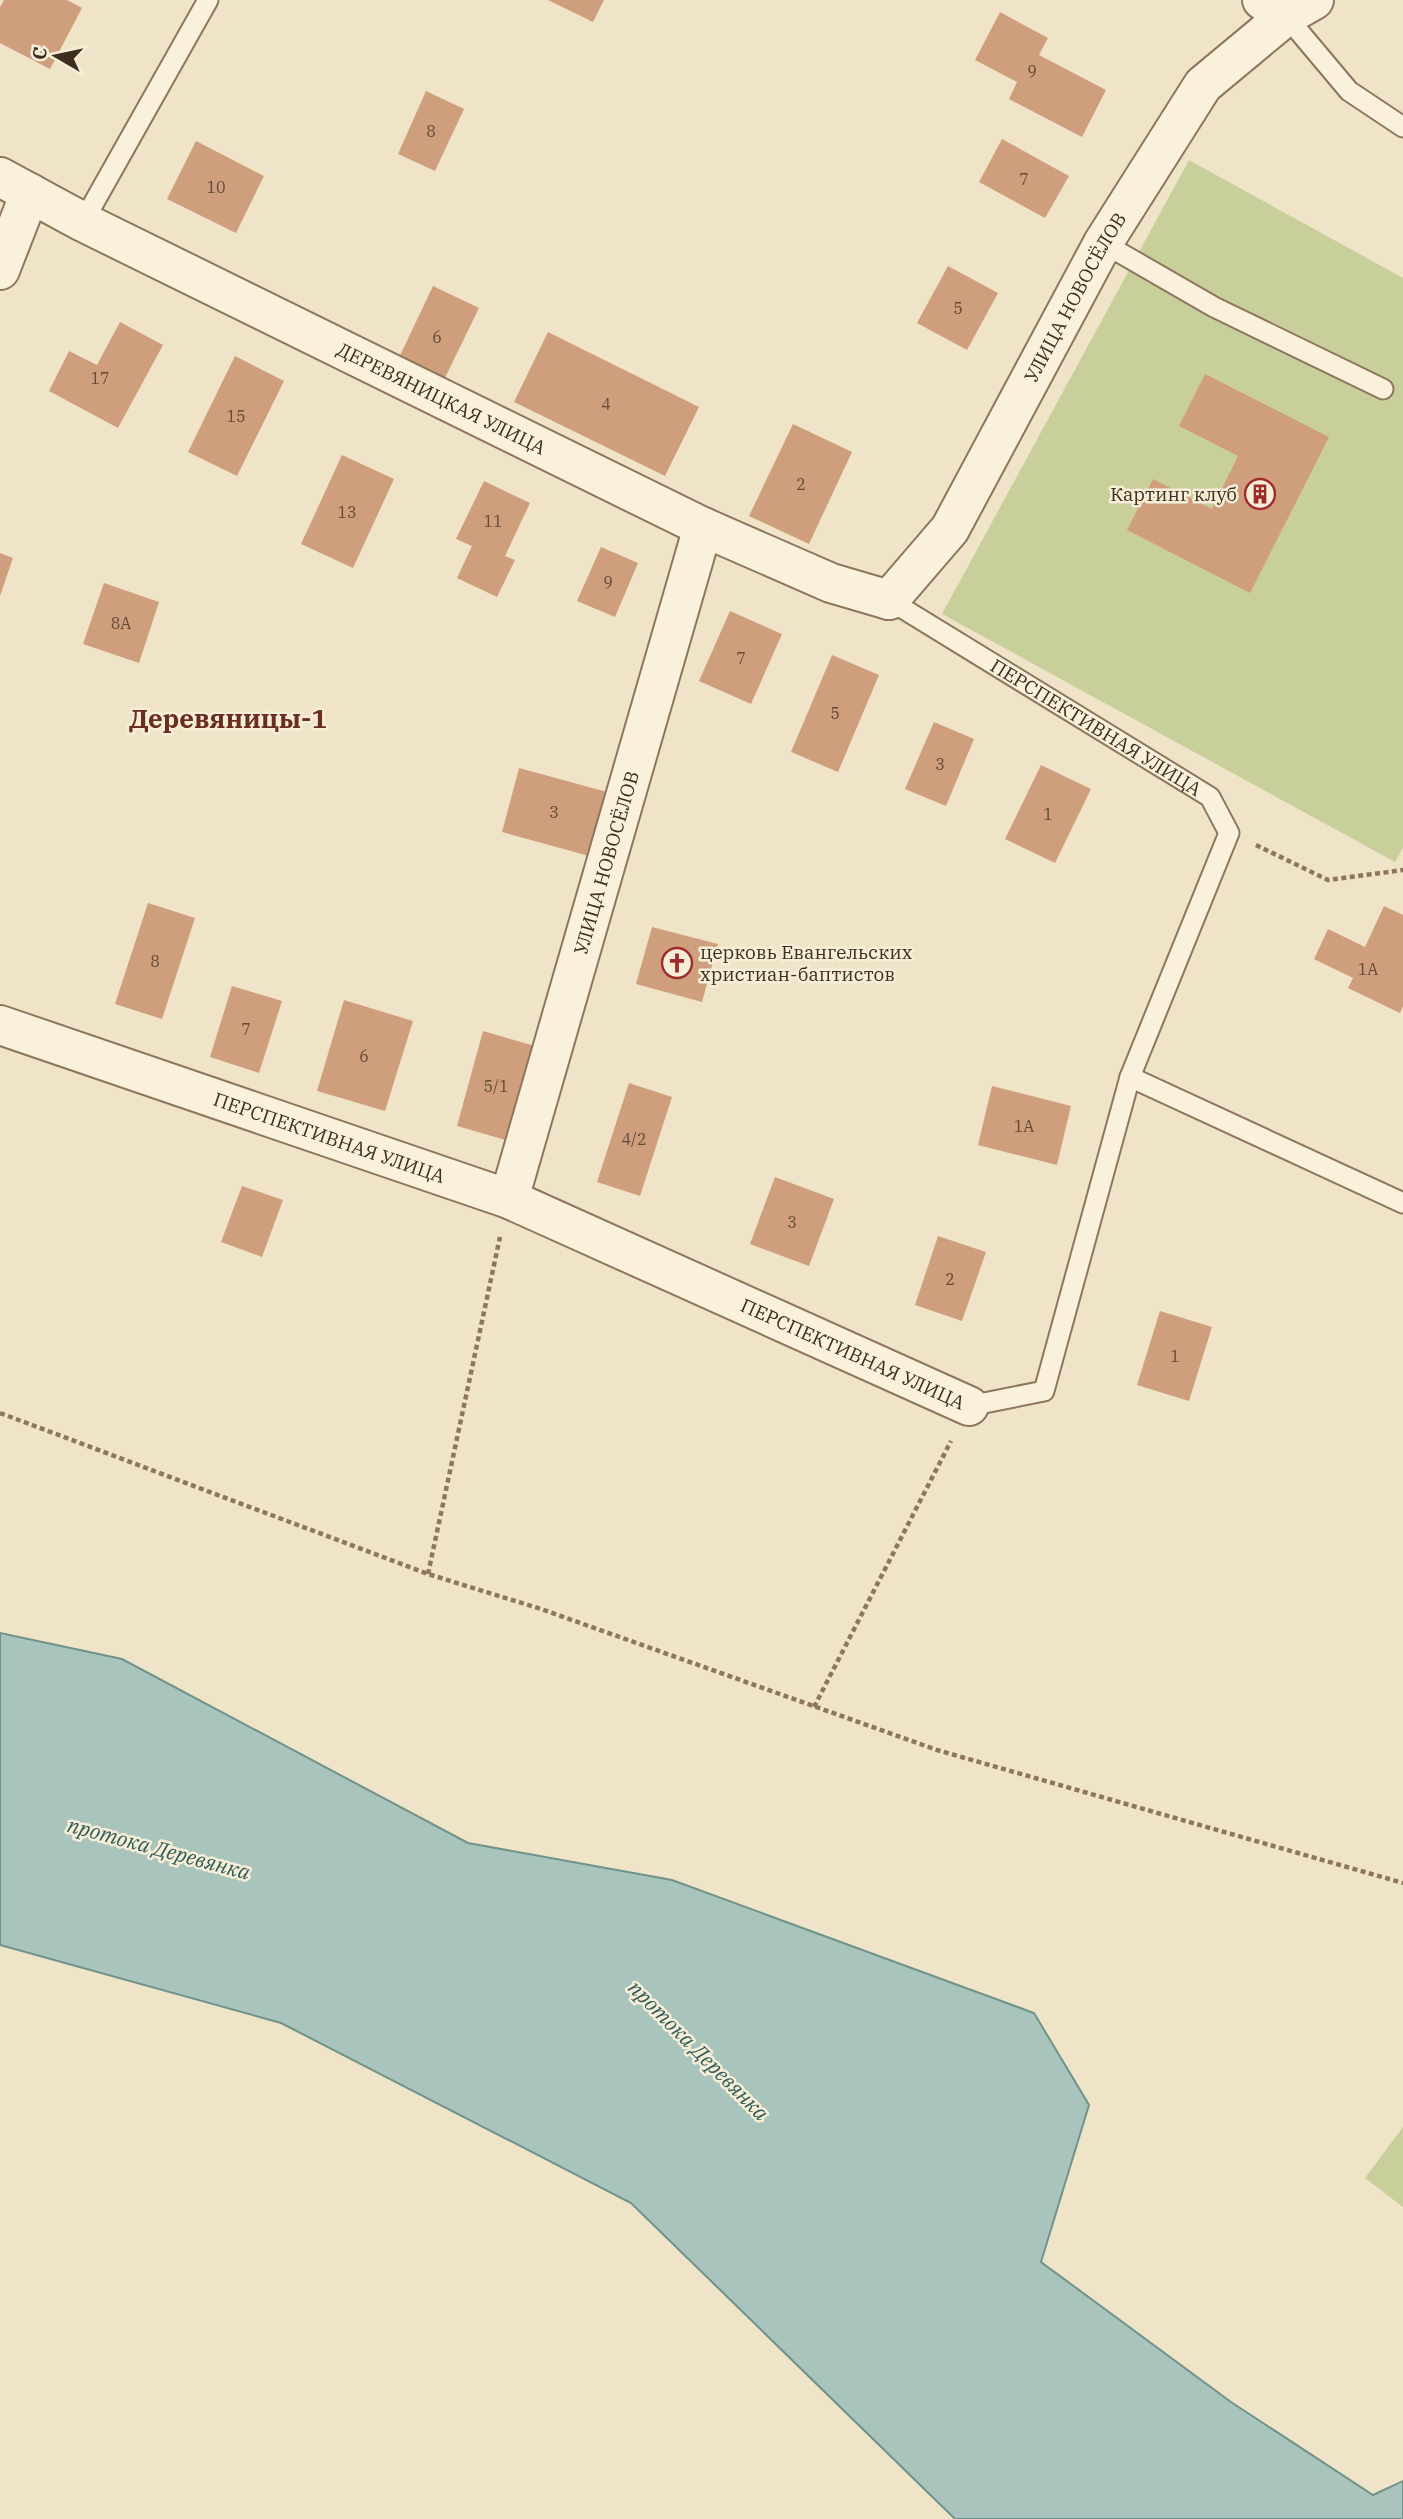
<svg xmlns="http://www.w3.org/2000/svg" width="1403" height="2519" viewBox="0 0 1403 2519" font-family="'IBM Plex Serif',serif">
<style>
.green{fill:#c9cf9b}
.water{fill:#a9c4bc;stroke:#6f938a;stroke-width:2}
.building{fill:#cf9f7d}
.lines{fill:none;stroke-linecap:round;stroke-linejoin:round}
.service-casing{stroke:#8d765c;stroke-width:23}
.minor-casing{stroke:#8d765c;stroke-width:42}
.tertiary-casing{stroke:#8d765c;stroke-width:42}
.path{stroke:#8d765c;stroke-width:4.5;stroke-dasharray:5 3.5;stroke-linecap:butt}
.service{stroke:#faf1dc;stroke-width:19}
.minor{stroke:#faf1dc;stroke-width:38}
.tertiary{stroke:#faf1dc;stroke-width:38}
.labels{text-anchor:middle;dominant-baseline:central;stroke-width:5;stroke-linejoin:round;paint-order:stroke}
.number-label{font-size:16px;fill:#624a37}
.street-label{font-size:19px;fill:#3d2e20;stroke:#f7eed8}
.poi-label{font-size:19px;fill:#3d2e20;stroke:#f7eed8;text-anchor:end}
.water-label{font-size:21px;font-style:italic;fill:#2f5d5a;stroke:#f7eed8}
.district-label{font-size:26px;font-weight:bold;fill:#6b2e1e;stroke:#f7eed8}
</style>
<rect width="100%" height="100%" fill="#f0e4c8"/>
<g class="green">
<polygon points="1189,160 1403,278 1403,848 1395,862 942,614"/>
<polygon points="1403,2127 1403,2207 1365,2178"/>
</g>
<polygon class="water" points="0,1633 122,1659 468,1843 672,1880 1034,2013 1089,2105 1041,2262 1231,2402 1373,2495 1403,2481 1403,2519 955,2519 631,2203 281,2023 0,1945"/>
<g class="building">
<polygon points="4,0 67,0 82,8 50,69 0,43 0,7"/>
<polygon points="548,0 604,0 593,22"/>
<polygon points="1000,12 1048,38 1039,55 1106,90 1082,137 1009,99 1017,82 975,60"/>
<polygon points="426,91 464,109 435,171 398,154"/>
<polygon points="1002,139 1069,176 1045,218 979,182"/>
<polygon points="196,141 264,176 236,233 167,199"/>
<polygon points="948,266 998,293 967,350 917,323"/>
<polygon points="433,286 479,308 440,388 395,366"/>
<polygon points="120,322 163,345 118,428 49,391 69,351 97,365"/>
<polygon points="548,332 699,407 665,476 514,402"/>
<polygon points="235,356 284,381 237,476 188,452"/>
<polygon points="1205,374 1329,437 1250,593 1127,530 1153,479 1212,509 1238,456 1179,426"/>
<polygon points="793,424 852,452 809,544 749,516"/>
<polygon points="342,455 394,479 353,568 301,544"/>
<polygon points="484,481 530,503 505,556 515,560 497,597 457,578 472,546 456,539"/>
<polygon points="601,547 638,563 615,617 577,601"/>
<polygon points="0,553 13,558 0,596"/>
<polygon points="104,583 159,602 139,663 83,644"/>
<polygon points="730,611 782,634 751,704 699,681"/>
<polygon points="832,655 879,675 838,772 791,752"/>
<polygon points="934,722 974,739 946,806 905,789"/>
<polygon points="1041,765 1091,789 1055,863 1005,839"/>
<polygon points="519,768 607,792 589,856 502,832"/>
<polygon points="148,903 195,918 162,1019 115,1004"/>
<polygon points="1384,906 1403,915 1403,1006 1400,1013 1348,988 1353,978 1314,959 1328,929 1365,947"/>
<polygon points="652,927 718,944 702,1002 636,984"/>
<polygon points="232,986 282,1001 259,1073 210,1057"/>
<polygon points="344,1000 413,1021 385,1111 317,1091"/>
<polygon points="483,1031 535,1046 509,1141 457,1126"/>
<polygon points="629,1083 672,1097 640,1196 597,1182"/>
<polygon points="992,1086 1071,1106 1057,1165 978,1145"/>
<polygon points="775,1177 834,1199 809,1266 750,1244"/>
<polygon points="242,1186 283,1200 262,1257 221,1242"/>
<polygon points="938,1236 986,1252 962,1321 915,1305"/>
<polygon points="1160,1311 1212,1327 1189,1401 1137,1385"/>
</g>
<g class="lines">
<g class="service-casing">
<g id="service">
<polyline points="1286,16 1349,91 1403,127"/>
<polyline points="83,222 208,0"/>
<polyline points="1103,243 1214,307 1383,389"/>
<path id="s1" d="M889,600L1210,797L1229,833L1130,1077L1044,1391L969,1406"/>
<polyline points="1130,1077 1403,1203"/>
</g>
</g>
<g class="minor-casing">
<g id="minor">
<polyline points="1262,0 1286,16"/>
<path id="s2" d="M0,177L83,222L703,527L831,583L889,600"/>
<polyline points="0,270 30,193"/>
<path id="s3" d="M0,1025L509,1199L969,1406"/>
<path id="s4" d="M509,1199L703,527"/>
</g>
</g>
<g class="tertiary-casing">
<g id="tertiary">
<path id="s5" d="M889,600L950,529L1103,243L1203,85L1286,16L1314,0"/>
</g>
</g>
<g class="path">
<polyline points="1256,845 1328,880 1403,870"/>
<polyline points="0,1413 428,1574 541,1609 937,1750 1403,1883"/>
<polyline points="428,1574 500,1237"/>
<polyline points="814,1707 951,1441"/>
</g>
<use href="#service" class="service"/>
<use href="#minor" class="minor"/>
<use href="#tertiary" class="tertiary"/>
</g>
<defs>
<g id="building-ring" transform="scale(1.575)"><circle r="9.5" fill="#f7eed8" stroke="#9e2a2b" stroke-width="1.5"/><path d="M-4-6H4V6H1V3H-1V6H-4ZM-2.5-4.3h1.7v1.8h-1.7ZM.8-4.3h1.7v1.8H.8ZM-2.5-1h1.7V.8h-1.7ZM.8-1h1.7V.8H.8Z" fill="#9e2a2b"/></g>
<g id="church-ring" transform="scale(1.575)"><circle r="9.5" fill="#f7eed8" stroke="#9e2a2b" stroke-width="1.5"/><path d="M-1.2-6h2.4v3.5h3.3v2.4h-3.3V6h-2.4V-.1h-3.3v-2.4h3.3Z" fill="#9e2a2b"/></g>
</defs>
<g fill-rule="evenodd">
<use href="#building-ring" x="1260" y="494"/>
<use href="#church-ring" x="677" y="963"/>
</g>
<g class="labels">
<g class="number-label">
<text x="1032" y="71">9</text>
<text x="431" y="131">8</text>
<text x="1024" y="179">7</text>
<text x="216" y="187">10</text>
<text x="958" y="308">5</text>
<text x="437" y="337">6</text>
<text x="100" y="378">17</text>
<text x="606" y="404">4</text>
<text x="236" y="416">15</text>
<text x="801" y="484">2</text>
<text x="347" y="512">13</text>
<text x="493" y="521">11</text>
<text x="608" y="582">9</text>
<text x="121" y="623">8А</text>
<text x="741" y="658">7</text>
<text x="835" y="713">5</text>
<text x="940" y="764">3</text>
<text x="554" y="812">3</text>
<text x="1048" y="814">1</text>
<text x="155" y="961">8</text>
<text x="1368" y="969">1А</text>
<text x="246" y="1029">7</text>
<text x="364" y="1056">6</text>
<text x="496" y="1086">5/1</text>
<text x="1024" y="1126">1А</text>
<text x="634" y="1139">4/2</text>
<text x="792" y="1222">3</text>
<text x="950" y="1279">2</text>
<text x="1175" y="1356">1</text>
</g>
<g class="street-label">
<text stroke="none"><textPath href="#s5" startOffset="357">УЛИЦА НОВОСЁЛОВ</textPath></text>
<text stroke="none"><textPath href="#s2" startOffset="494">ДЕРЕВЯНИЦКАЯ УЛИЦА</textPath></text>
<text stroke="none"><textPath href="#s1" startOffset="243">ПЕРСПЕКТИВНАЯ УЛИЦА</textPath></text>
<text stroke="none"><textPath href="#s4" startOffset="350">УЛИЦА НОВОСЁЛОВ</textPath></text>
<text stroke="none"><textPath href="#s3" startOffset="348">ПЕРСПЕКТИВНАЯ УЛИЦА</textPath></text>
<text stroke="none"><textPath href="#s3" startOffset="915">ПЕРСПЕКТИВНАЯ УЛИЦА</textPath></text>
</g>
<g class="poi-label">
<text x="1237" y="494">Картинг клуб</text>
<text x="700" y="952" text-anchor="start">церковь Евангельских<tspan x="700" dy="22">христиан-баптистов</tspan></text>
</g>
<g class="water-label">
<text transform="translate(159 1848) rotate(15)">протока Деревянка</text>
<text transform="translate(699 2050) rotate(45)">протока Деревянка</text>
</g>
<g class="district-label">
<text x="228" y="718">Деревяницы-1</text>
</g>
</g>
<g transform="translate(56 56) rotate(279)" stroke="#f7eed8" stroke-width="5" paint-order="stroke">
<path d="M0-5L12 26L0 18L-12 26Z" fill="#3d2e20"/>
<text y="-10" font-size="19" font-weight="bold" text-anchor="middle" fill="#3d2e20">С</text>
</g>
</svg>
